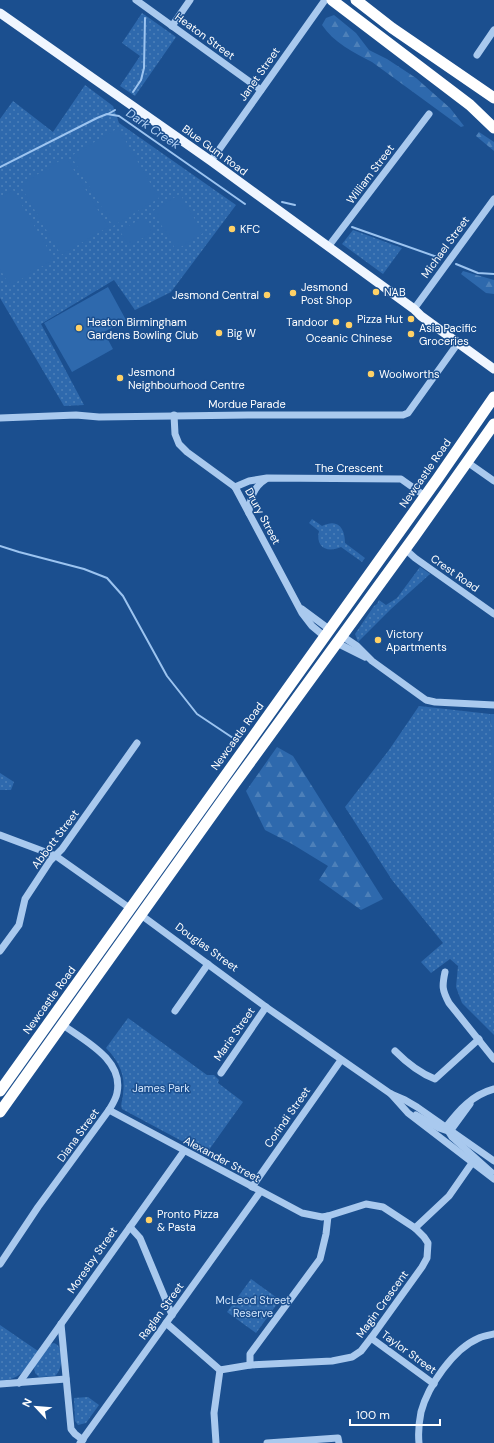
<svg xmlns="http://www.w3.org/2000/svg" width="494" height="1443" viewBox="0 0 494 1443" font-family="'DM Sans',sans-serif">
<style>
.green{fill:url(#green-dots)}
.forest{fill:url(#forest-firs)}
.pitch{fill:#2e69ad}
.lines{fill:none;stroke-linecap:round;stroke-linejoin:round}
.stream{stroke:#9cc4f0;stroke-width:2}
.minor{stroke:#a9c9ee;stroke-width:7}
.major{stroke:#f0f6ff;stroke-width:9}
.highway{stroke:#fff;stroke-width:11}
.poi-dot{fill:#ffd166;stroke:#1b4f8f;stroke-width:1.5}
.labels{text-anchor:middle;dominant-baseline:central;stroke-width:3;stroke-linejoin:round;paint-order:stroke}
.street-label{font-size:11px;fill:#fff;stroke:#1b4f8f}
.poi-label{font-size:11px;fill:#fff;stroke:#1b4f8f;text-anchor:start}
.park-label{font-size:11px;fill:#cfe3fa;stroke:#1b4f8f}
.water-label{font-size:12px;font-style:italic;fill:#b5d3f5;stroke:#1b4f8f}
</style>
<defs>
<pattern id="green-dots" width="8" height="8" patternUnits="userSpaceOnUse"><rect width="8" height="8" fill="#2e69ad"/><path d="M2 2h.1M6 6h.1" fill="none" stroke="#4d80b9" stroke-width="1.8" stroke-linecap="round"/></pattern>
<pattern id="forest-firs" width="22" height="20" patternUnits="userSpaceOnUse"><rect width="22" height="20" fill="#2e69ad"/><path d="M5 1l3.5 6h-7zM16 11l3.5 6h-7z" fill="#4d80b9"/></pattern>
</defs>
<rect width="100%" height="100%" fill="#1b4f8f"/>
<g class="green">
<polygon points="142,13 176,37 135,96 120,86 140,56 122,43"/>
<polygon points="85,85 113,106 119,123 236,205 171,292 135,310 114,280 41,324 84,405 64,406 0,298 0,119 13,101 53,132"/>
<polygon points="353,230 402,248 383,274 342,244"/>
<path d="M312,519L322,526C338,518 345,528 345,543L365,558L362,562L341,547C328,553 315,548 319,531L309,523Z"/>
<polygon points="420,567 430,574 391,609 358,642 355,634 374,606 377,604 379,600 386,605 397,598"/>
<polygon points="419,706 490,714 494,791 494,1035 462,1003 456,987 458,966 450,959 431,973 421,962 443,943 392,880 345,807 389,750"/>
<polygon points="0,773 14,782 11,790 0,790"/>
<path d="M128,1018L207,1075H214L219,1080L218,1083L243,1102L206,1154L122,1109C120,1104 123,1099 123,1094C126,1076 119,1061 106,1048Z"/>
<polygon points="251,1279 280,1300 256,1333 227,1312"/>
<path d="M0,1325L38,1351C26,1368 23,1379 0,1381Z"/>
<path d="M54,1343C65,1347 63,1369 55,1376L39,1377L35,1373L34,1366L51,1344Z"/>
<polygon points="88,1397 99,1405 86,1423 78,1425 75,1421 74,1398"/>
</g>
<g class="forest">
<path d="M334,15L356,33L369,50L387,59L416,78L450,108L464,126L461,127L372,62C354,53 333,42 322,25L326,18Z"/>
<polygon points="479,132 494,142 494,151 476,136"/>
<polygon points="463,271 494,280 494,294 486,293 461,274"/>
<polygon points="490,714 494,714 494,791 493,790"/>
<polygon points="277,747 293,756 383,899 361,910 319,880 328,866 292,844 265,830 246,791"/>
</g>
<g class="pitch">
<polygon points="118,128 159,198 113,226 71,156"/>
<polygon points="66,157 108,227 61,255 20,185"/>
<polygon points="13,190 54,259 10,286 0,269 0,197"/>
<polygon points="180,194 203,233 176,250 153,211"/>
<polygon points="144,217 153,232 129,246 120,231"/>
<polygon points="108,287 126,320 104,332 113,349 72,372 44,323"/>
</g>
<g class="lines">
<g class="stream">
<polyline points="133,92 141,80 144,68 145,18"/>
<polyline points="108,114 115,110"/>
<polyline points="0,167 97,118 107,114 119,116 245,204"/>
<polyline points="282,202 295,205"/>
<polyline points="352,227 440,258"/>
<polyline points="456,264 478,273 494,274"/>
<polyline points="0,546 19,552 84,569 107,578 123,596 167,676 197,714 233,738"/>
</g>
<g class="minor">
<polyline points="136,0 261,90"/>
<polyline points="172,26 190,0"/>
<polyline points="477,55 494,30"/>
<polyline points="211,161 325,0"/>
<polyline points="328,247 429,114"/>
<polyline points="414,309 494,199"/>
<polyline points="174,415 175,434 179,444 187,452 235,487 302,613 312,626 324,636"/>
<polyline points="0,418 76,415 99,417 248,415 403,415 408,413 458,343"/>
<polyline points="467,462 494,481"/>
<polyline points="235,487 249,481 267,478 401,479 425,496"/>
<path d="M249,513C250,499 253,487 266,479"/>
<polyline points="405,549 415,558 494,614"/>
<polyline points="302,609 329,629"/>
<polyline points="342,636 357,646 372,661 426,700 435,702 494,705"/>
<polyline points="337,643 365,657"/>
<polyline points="0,835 56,856 131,909"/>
<polyline points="141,915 266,1007 391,1094 405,1100 417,1107 494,1161"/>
<polyline points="0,951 19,925 25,899 50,861 62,849 137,743"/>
<path d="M445,972C442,986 442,990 449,1003L494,1059"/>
<polyline points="175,1011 208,964"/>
<path d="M395,1051C407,1063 419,1073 435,1079L479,1039"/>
<polyline points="221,1073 266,1007"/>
<polyline points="391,1094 408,1113 494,1179"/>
<polyline points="109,1110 302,1213 322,1217 328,1216 366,1204 383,1207 415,1228 424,1237 428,1243 427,1258 422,1267 371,1338 361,1351 352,1357 332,1361 250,1365 220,1370"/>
<polyline points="416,1115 439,1128 448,1131"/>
<path d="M446,1127C459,1110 472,1095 494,1089"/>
<polyline points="447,1129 452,1137 491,1172"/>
<polyline points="451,1130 470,1104"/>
<polyline points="252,1187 341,1060"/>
<polyline points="130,1227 140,1238 172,1315"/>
<polyline points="415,1228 449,1196 472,1163"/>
<path d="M0,1264L38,1207L109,1110C112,1105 116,1099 117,1093C124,1060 85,1041 63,1025"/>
<polyline points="166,1323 220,1370 214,1413 216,1443"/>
<polyline points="61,1324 71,1429 75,1434 83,1440"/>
<polyline points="371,1338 434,1384"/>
<polyline points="250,1365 250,1354 320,1259 326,1234 328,1216"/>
<polyline points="19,1383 184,1151"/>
<polyline points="0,1384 66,1379"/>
<polyline points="80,1443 260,1192"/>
<polyline points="267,1443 338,1438 339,1443"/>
<path d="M419,1443C418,1433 419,1422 421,1412C428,1386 453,1349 479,1338C483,1336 489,1335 494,1334"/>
</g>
<polyline class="major" points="0,13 211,161 414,309 421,316 494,369"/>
<g class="highway">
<polyline points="332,0 470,105 494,128"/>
<polyline points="356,0 392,28 494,98"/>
<polyline points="0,1091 438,478 494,397"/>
<polyline points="0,1112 232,787 414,537 494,424"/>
</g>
</g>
<g class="poi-dot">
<circle cx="232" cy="229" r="4"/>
<circle cx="376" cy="292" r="4"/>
<circle cx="293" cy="293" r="4"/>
<circle cx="267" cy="295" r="4"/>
<circle cx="411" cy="319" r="4"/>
<circle cx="336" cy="322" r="4"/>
<circle cx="349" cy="325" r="4"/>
<circle cx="79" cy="328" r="4"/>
<circle cx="219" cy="333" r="4"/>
<circle cx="411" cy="334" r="4"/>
<circle cx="371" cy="374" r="4"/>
<circle cx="120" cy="378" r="4"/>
<circle cx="378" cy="640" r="4"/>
<circle cx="149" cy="1220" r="4"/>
</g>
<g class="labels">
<g class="street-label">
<text transform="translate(205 36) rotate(36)">Heaton Street</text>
<text transform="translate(259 74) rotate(-55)">Janet Street</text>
<text transform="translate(215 150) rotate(36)">Blue Gum Road</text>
<text transform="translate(370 174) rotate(-53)">William Street</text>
<text transform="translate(445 247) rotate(-54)">Michael Street</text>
<text x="247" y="404">Mordue Parade</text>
<text x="349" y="468">The Crescent</text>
<text transform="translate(425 473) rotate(-55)">Newcastle Road</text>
<text transform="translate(263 516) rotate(62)">Drury Street</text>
<text transform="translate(455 573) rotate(35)">Crest Road</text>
<text transform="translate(237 736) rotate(-54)">Newcastle Road</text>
<text transform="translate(55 839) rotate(-53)">Abbott Street</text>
<text transform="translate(207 947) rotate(36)">Douglas Street</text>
<text transform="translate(49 1000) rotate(-54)">Newcastle Road</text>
<text transform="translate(234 1034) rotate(-55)">Marie Street</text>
<text transform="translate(287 1117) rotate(-55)">Corindi Street</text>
<text transform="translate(78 1135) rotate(-54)">Diana Street</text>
<text transform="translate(222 1159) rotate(28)">Alexander Street</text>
<text transform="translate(92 1260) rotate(-55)">Moresby Street</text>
<text transform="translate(382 1304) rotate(-54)">Magin Crescent</text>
<text transform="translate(161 1311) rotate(-54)">Raglan Street</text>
<text transform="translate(409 1352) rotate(36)">Taylor Street</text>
</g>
<g class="poi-label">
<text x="240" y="229">KFC</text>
<text x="301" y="287">Jesmond<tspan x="301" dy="13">Post Shop</tspan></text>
<text x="384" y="292">NAB</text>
<text x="259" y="295" text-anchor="end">Jesmond Central</text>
<text x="403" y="319" text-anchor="end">Pizza Hut</text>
<text x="87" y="322">Heaton Birmingham<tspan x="87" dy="13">Gardens Bowling Club</tspan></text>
<text x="328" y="322" text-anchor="end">Tandoor</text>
<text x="419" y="328">Asia Pacific<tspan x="419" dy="13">Groceries</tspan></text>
<text x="227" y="333">Big W</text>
<text x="349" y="338" text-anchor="middle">Oceanic Chinese</text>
<text x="128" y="372">Jesmond<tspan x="128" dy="13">Neighbourhood Centre</tspan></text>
<text x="379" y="374">Woolworths</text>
<text x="386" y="634">Victory<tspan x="386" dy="13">Apartments</tspan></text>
<text x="157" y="1214">Pronto Pizza<tspan x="157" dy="13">&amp; Pasta</tspan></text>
</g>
<g class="park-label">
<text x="161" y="1088">James Park</text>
<text x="253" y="1300">McLeod Street<tspan x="253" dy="13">Reserve</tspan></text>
</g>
<g class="water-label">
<text transform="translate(153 129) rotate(34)">Dark Creek</text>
</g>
</g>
<g transform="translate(36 1407) rotate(296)" stroke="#1b4f8f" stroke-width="3" paint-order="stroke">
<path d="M0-3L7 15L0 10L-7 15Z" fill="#ffffff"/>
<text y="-6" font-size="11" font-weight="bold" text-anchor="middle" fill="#ffffff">N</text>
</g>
<path d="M350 1419v6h90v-6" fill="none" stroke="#ffffff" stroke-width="2"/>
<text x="356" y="1419" font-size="12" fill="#ffffff" stroke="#1b4f8f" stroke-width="3" paint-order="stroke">100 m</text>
</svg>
